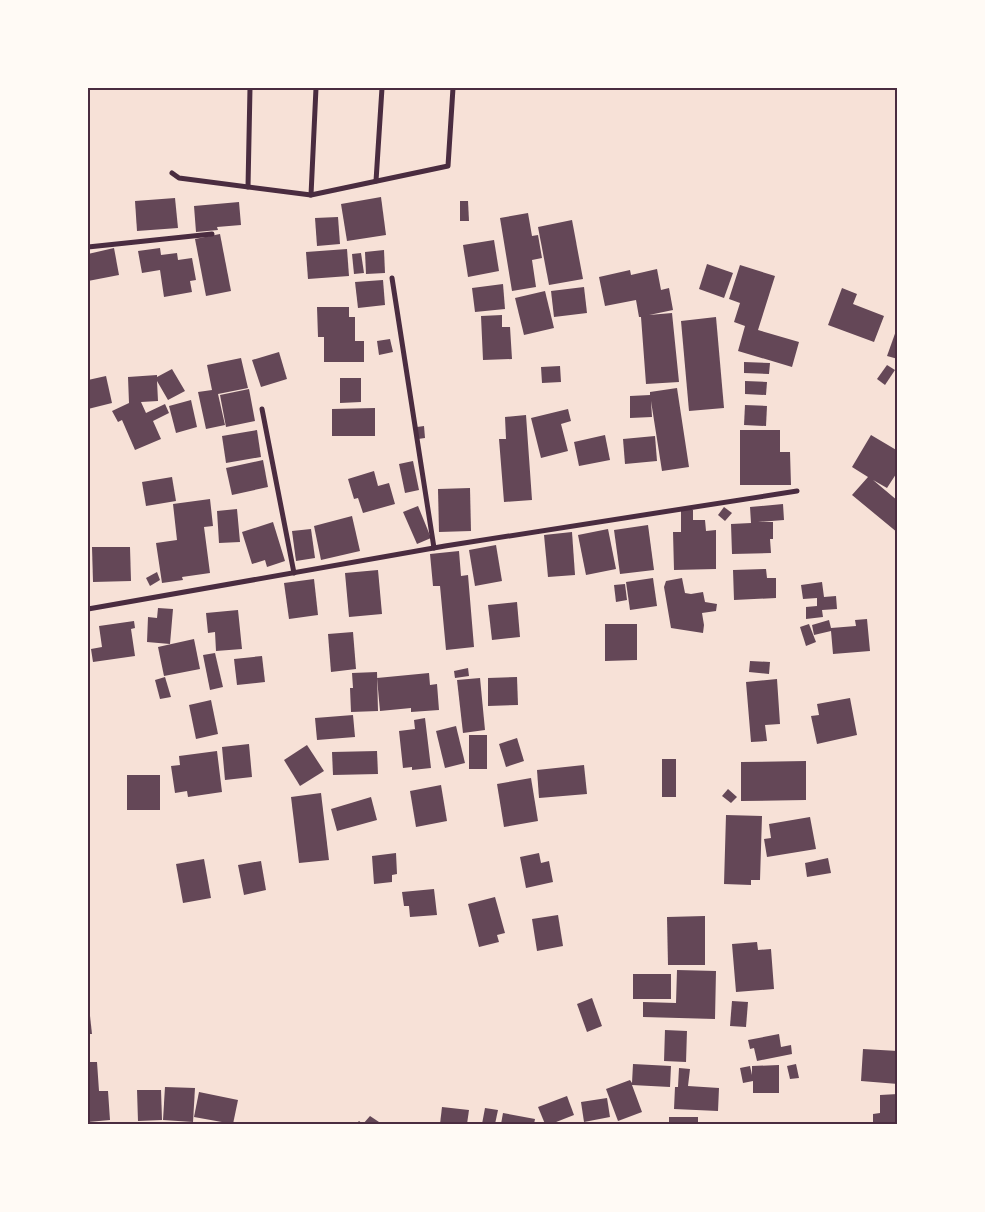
<svg xmlns="http://www.w3.org/2000/svg" width="985" height="1212" viewBox="0 0 985 1212" font-family="'Noto Serif',serif">
<style>
.building{fill:#644757}
.lines{fill:none;stroke-linecap:round;stroke-linejoin:round}
.minor{stroke:#4a2c40;stroke-width:5}
.neatline{fill:none;stroke:#4a2c40;stroke-width:2}
</style>
<rect width="100%" height="100%" fill="#f7e1d7"/>
<g class="building">
<polygon points="381,197 386,235 347,241 341,204"/>
<polygon points="175,198 178,228 137,231 135,201"/>
<polygon points="460,201 468,201 469,221 460,221"/>
<polygon points="239,202 241,225 217,227 218,230 196,232 194,206"/>
<polygon points="528,213 532,236 538,235 542,258 532,260 536,287 512,291 500,218"/>
<polygon points="338,217 340,244 317,246 315,218"/>
<polygon points="572,220 583,279 549,285 538,227"/>
<polygon points="220,234 231,291 206,296 195,239"/>
<polygon points="494,240 499,271 468,277 463,245"/>
<polygon points="114,248 119,275 88,281 88,254"/>
<polygon points="160,248 161,255 177,253 178,260 192,258 196,280 190,281 192,292 164,297 160,270 142,273 138,251"/>
<polygon points="347,249 349,276 308,279 306,252"/>
<polygon points="384,250 385,273 366,274 365,252"/>
<polygon points="361,253 364,273 354,274 352,254"/>
<polygon points="707,264 733,273 724,298 699,289"/>
<polygon points="740,265 775,276 758,330 799,342 792,367 738,351 745,326 734,322 740,303 729,299"/>
<polygon points="657,269 661,290 669,288 673,310 649,315 672,313 679,382 646,384 641,317 639,317 636,300 605,306 599,277 630,270 631,275"/>
<polygon points="383,280 385,305 358,308 355,282"/>
<polygon points="503,284 505,309 475,312 472,288"/>
<polygon points="584,287 587,313 554,317 551,291"/>
<polygon points="842,288 857,294 853,304 884,316 874,342 828,325"/>
<polygon points="545,291 554,328 524,335 515,298"/>
<polygon points="317,307 349,307 349,317 355,317 355,341 364,341 364,362 324,362 324,337 318,337"/>
<polygon points="502,315 502,327 510,327 512,359 483,360 481,316"/>
<polygon points="716,317 724,408 689,411 681,321"/>
<polygon points="897,328 898,328 898,359 887,356"/>
<polygon points="390,339 393,352 379,355 377,341"/>
<polygon points="279,352 287,379 261,387 252,360"/>
<polygon points="241,358 248,388 218,394 225,425 206,429 198,392 212,390 207,365"/>
<polygon points="744,362 770,363 769,374 744,373"/>
<polygon points="887,365 895,370 885,385 877,379"/>
<polygon points="560,366 561,382 542,383 541,367"/>
<polygon points="172,369 185,391 168,400 157,381 158,401 141,402 146,413 165,404 169,413 153,421 161,439 135,450 122,420 118,422 112,411 129,403 128,377 157,375 157,377"/>
<polygon points="106,376 112,403 88,409 88,380"/>
<polygon points="340,378 361,378 361,402 340,403"/>
<polygon points="745,381 767,382 766,395 745,394"/>
<polygon points="677,388 689,467 662,471 651,401 652,417 630,418 630,396 650,395 650,392"/>
<polygon points="249,389 255,421 226,427 220,395"/>
<polygon points="191,400 197,427 176,433 169,406"/>
<polygon points="745,405 767,406 766,426 744,425"/>
<polygon points="375,408 375,436 332,436 332,409"/>
<polygon points="568,409 571,421 561,424 568,451 541,458 531,418"/>
<polygon points="526,415 532,500 504,502 499,439 506,439 505,417"/>
<polygon points="424,426 425,438 418,439 417,427"/>
<polygon points="257,430 261,457 226,463 222,436"/>
<polygon points="740,430 780,430 780,452 790,452 791,485 740,485"/>
<polygon points="605,435 610,460 579,466 574,442"/>
<polygon points="871,435 898,451 898,471 887,488 873,480 898,501 898,533 852,495 868,477 852,467"/>
<polygon points="655,436 657,461 625,464 623,439"/>
<polygon points="263,460 268,487 232,495 226,468"/>
<polygon points="413,461 419,490 405,493 399,464"/>
<polygon points="374,471 378,486 389,483 395,504 363,513 358,498 354,499 348,479"/>
<polygon points="172,477 176,501 146,506 142,482"/>
<polygon points="470,488 471,531 439,532 438,489"/>
<polygon points="210,499 213,526 204,527 210,573 182,577 183,580 162,583 156,543 177,540 173,504"/>
<polygon points="783,504 784,520 758,522 773,522 773,539 770,539 771,553 732,554 731,524 751,523 750,507"/>
<polygon points="418,506 431,538 417,544 403,512"/>
<polygon points="724,507 732,513 725,521 718,515"/>
<polygon points="237,509 240,542 219,543 217,511"/>
<polygon points="681,510 693,510 693,520 705,520 706,531 716,530 716,569 674,570 673,532 681,532"/>
<polygon points="352,516 360,551 321,560 314,526"/>
<polygon points="273,522 285,561 267,567 265,560 252,564 242,532"/>
<polygon points="648,525 654,570 620,574 614,530"/>
<polygon points="311,529 315,558 296,561 292,531"/>
<polygon points="608,529 616,569 586,575 578,535"/>
<polygon points="572,532 575,575 548,577 544,535"/>
<polygon points="496,545 502,581 475,586 469,550"/>
<polygon points="92,547 130,547 131,581 93,582"/>
<polygon points="459,551 461,576 468,575 474,647 446,650 440,586 433,586 430,554"/>
<polygon points="766,569 767,578 776,578 776,598 734,600 733,570"/>
<polygon points="378,570 382,614 349,617 345,573"/>
<polygon points="157,572 160,580 150,586 146,578"/>
<polygon points="653,578 657,606 630,610 626,582"/>
<polygon points="682,578 685,593 691,594 703,592 705,602 717,604 716,611 702,613 704,625 703,633 671,628 664,587 666,581"/>
<polygon points="314,579 318,615 289,619 284,583"/>
<polygon points="822,582 824,597 836,596 837,609 822,610 823,617 806,619 806,607 817,606 817,598 803,599 801,585"/>
<polygon points="625,584 627,600 616,602 614,585"/>
<polygon points="517,602 520,637 492,640 488,605"/>
<polygon points="158,608 173,609 170,644 147,642 148,617 157,618"/>
<polygon points="238,610 242,649 216,651 215,632 208,633 206,613"/>
<polygon points="867,619 870,651 833,654 831,631 814,635 812,625 829,620 831,628 856,626 855,620"/>
<polygon points="134,621 135,628 131,629 135,656 93,662 91,649 102,647 99,626"/>
<polygon points="605,624 637,624 637,660 605,661"/>
<polygon points="809,624 816,642 806,646 800,627"/>
<polygon points="353,632 356,669 331,672 328,634"/>
<polygon points="194,639 200,669 164,676 158,647"/>
<polygon points="215,653 223,687 210,690 203,655"/>
<polygon points="262,656 265,682 237,685 234,659"/>
<polygon points="750,661 770,662 769,674 749,672"/>
<polygon points="468,668 469,676 455,678 454,671"/>
<polygon points="377,672 378,711 351,712 350,688 353,688 352,673"/>
<polygon points="429,673 430,685 437,684 439,710 411,712 411,708 380,711 377,678"/>
<polygon points="165,677 171,697 160,699 155,680"/>
<polygon points="517,677 518,705 488,706 488,678"/>
<polygon points="480,678 485,730 463,733 457,680"/>
<polygon points="777,679 780,724 765,725 767,741 751,742 746,682"/>
<polygon points="850,698 857,735 817,744 811,716 819,715 817,704"/>
<polygon points="211,700 218,734 196,739 189,705"/>
<polygon points="353,715 355,737 317,740 315,718"/>
<polygon points="425,718 431,768 412,770 412,767 403,768 399,731 415,729 414,720"/>
<polygon points="456,726 465,763 445,768 436,731"/>
<rect x="469" y="735" width="18" height="34"/>
<polygon points="517,738 524,761 506,767 499,744"/>
<polygon points="249,744 252,777 225,780 222,747"/>
<polygon points="307,745 324,771 300,786 284,760"/>
<polygon points="217,751 222,792 188,797 187,791 175,793 171,766 180,765 179,756"/>
<polygon points="377,751 378,774 333,775 332,752"/>
<rect x="662" y="759" width="14" height="38"/>
<polygon points="806,761 806,800 741,801 741,762"/>
<polygon points="584,765 587,794 539,798 537,770"/>
<rect x="127" y="775" width="33" height="35"/>
<polygon points="531,778 538,821 504,827 497,784"/>
<polygon points="441,785 447,821 416,827 410,791"/>
<polygon points="728,789 737,797 731,803 722,796"/>
<polygon points="321,793 329,860 299,863 291,797"/>
<polygon points="371,797 377,820 337,831 331,809"/>
<polygon points="726,815 762,816 760,880 751,880 751,885 724,884"/>
<polygon points="810,817 816,849 767,857 764,839 771,838 769,824"/>
<polygon points="396,853 397,874 392,875 392,882 374,884 372,856"/>
<polygon points="539,853 541,863 549,861 553,882 526,888 520,857"/>
<polygon points="828,858 831,873 807,877 805,863"/>
<polygon points="204,859 211,898 183,903 176,864"/>
<polygon points="261,861 266,890 244,895 238,865"/>
<polygon points="434,889 437,915 410,917 409,906 404,906 402,892"/>
<polygon points="495,897 505,933 497,935 499,942 479,947 468,904"/>
<polygon points="558,915 563,946 537,951 532,919"/>
<polygon points="705,916 705,965 668,965 667,917"/>
<polygon points="757,942 758,950 771,949 774,989 736,992 732,944"/>
<polygon points="677,970 716,971 715,1019 643,1017 643,1002 676,1003"/>
<rect x="633" y="974" width="38" height="25"/>
<polygon points="592,998 602,1026 587,1032 577,1004"/>
<polygon points="732,1001 748,1002 746,1027 730,1026"/>
<polygon points="88,1007 89,1007 92,1034 88,1034"/>
<polygon points="665,1030 687,1031 686,1062 664,1061"/>
<polygon points="779,1034 781,1047 791,1045 792,1054 757,1061 754,1048 750,1049 748,1040"/>
<polygon points="863,1049 898,1051 898,1084 861,1081"/>
<polygon points="88,1062 97,1062 99,1091 108,1091 110,1120 88,1122"/>
<polygon points="633,1064 671,1066 670,1087 632,1085 642,1112 618,1121 606,1089 630,1080 632,1083"/>
<polygon points="796,1064 799,1078 790,1079 787,1066"/>
<polygon points="779,1065 779,1093 753,1093 753,1081 743,1083 740,1068 750,1066 752,1075 752,1066"/>
<polygon points="679,1068 690,1069 688,1086 719,1088 718,1111 674,1109 675,1087 678,1087"/>
<polygon points="165,1087 195,1088 193,1122 163,1120"/>
<polygon points="137,1090 161,1090 162,1120 138,1121"/>
<polygon points="199,1092 238,1100 233,1124 194,1117"/>
<polygon points="898,1094 898,1124 873,1124 873,1114 880,1113 880,1095"/>
<polygon points="567,1096 574,1115 551,1124 545,1124 538,1107"/>
<polygon points="607,1098 610,1117 584,1122 581,1102"/>
<polygon points="442,1107 469,1110 467,1124 440,1124"/>
<polygon points="485,1108 498,1110 495,1124 482,1124"/>
<polygon points="503,1113 535,1119 534,1124 501,1124"/>
<polygon points="370,1116 382,1124 356,1124 359,1121 363,1124"/>
<rect x="669" y="1117" width="29" height="7"/>
</g>
<g class="lines">
<g class="minor">
<polyline points="172,173 179,178 311,195 448,166 453,88"/>
<polyline points="376,181 382,88"/>
<polyline points="248,187 250,88"/>
<polyline points="311,195 316,88"/>
<polyline points="88,247 212,234"/>
<polyline points="392,278 434,548"/>
<polyline points="262,409 294,573"/>
<polyline points="88,609 445,546 797,491"/>
</g>
</g>
<rect width="985" height="1212" fill="none" stroke="#fffaf5" stroke-width="178"/>
<rect x="89" y="89" width="807" height="1034" class="neatline"/>
</svg>
